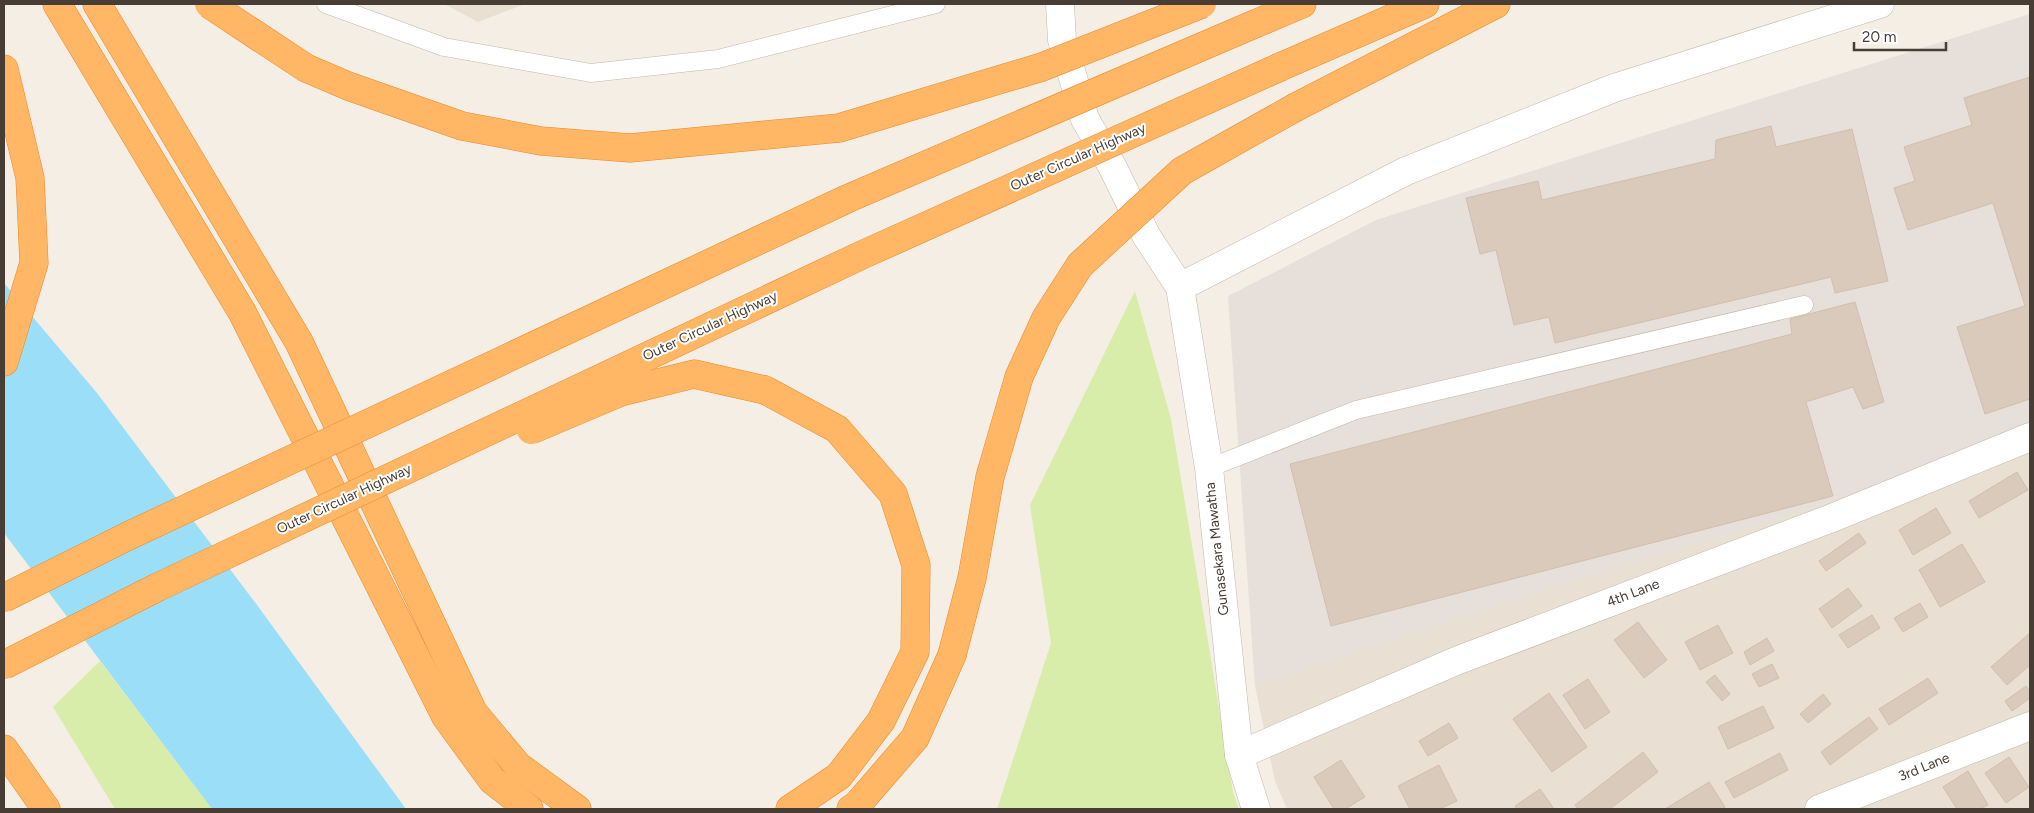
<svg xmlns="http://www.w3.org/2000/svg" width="2034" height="813" viewBox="0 0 2034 813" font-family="Figtree,sans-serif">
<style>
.residential{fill:#e9dfd2}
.industrial{fill:#e6dfda}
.green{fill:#d8eda9}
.water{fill:#9bdef8}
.building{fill:#dacabc;stroke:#d3beac}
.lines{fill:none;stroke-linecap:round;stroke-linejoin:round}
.service-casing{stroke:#c4b7aa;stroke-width:19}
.minor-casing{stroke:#c4b7aa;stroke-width:29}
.tertiary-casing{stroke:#c4b7aa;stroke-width:29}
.motorway-casing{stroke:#ed8826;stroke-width:29}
.service{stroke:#fff;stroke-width:18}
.minor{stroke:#fff;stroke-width:28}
.tertiary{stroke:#fff;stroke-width:28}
.motorway{stroke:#ffb765;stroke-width:28}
.motorway-bridge-casing{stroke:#ed8826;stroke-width:29;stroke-linecap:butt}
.motorway-bridge{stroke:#ffb765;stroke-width:28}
.labels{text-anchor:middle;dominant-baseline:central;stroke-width:4;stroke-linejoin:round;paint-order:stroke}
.street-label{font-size:14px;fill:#473d34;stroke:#fff}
</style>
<rect width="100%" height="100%" fill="#f4eee5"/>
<g class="residential">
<polygon points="444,4 525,4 478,22"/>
<polygon points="2030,433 2030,809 1287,809 1275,781 1255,686 1541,591 1789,516"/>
</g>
<polygon class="industrial" points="2030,14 2030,433 1789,516 1541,591 1255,686 1228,296 1376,220"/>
<g class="green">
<polygon points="1135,291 1171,419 1233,792 1239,809 997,809 1051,643 1030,505"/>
<polygon points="100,661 212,809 115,809 53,707"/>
</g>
<polygon class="water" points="4,283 97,393 257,605 406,809 212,809 4,533"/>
<g class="building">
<polygon points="2030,77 2030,399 1985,414 1957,327 2025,306 1993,203 1908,230 1894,188 1915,181 1904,147 1972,125 1964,98"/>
<polygon points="1771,126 1776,147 1852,129 1888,281 1835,293 1831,277 1555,343 1549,317 1514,325 1496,250 1480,254 1466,198 1538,181 1542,200 1715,159 1716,140"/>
<polygon points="1855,302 1884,402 1863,409 1853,387 1806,402 1833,496 1331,626 1290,464 1792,334 1790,319"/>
<polygon points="2017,472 2028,490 1979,518 1969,501"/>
<polygon points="1936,508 1951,533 1913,555 1899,530"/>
<polygon points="1859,533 1866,543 1826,571 1819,561"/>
<polygon points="1962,544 1985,582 1940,607 1919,570"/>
<polygon points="1848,588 1862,606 1832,628 1819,609"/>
<polygon points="1920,603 1928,617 1903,632 1894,618"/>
<polygon points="1872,615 1880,628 1848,648 1839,635"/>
<polygon points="1638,622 1667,660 1644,678 1614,640"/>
<polygon points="1718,625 1733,653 1700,670 1685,642"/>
<polygon points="2030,633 2030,665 2007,685 1991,667"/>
<polygon points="1767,638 1774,651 1750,665 1744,652"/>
<polygon points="1772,664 1779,678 1759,687 1752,674"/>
<polygon points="1715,675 1730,694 1722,701 1706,682"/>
<polygon points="1928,678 1938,693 1889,725 1879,709"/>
<polygon points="1588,679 1610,712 1585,729 1563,695"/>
<polygon points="2026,686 2030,691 2030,698 2012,711 2005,701"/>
<polygon points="1549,693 1587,747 1552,772 1513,719"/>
<polygon points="1823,694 1831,704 1808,723 1800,714"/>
<polygon points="1763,706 1774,728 1728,749 1718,727"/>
<polygon points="1869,717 1878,729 1830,765 1821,752"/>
<polygon points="1449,723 1458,738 1428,756 1419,741"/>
<polygon points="1643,752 1658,772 1610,809 1578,809 1575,805"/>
<polygon points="1780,753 1788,770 1734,798 1725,782"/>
<polygon points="2009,757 2029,787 2006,803 1985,773"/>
<polygon points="1341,760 1365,797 1345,809 1334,809 1314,777"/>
<polygon points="1439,765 1457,801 1439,809 1410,809 1398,786"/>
<polygon points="1968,771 1988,805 1980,809 1957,809 1943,787"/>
<polygon points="1709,782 1725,807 1721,809 1665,809"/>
<polygon points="1540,789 1554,809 1517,809 1515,806"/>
</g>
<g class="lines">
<g class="service-casing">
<g id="service">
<polyline points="326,4 444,47 591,73 718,59 936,4"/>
<polyline points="1209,468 1356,410 1804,305"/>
</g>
</g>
<g class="minor-casing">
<g id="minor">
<polyline points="1239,755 1456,661 1832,518 2030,437"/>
<polyline points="1819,809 2030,726"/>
</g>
</g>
<g class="tertiary-casing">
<g id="tertiary">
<polyline points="1060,4 1062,40 1085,119 1112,166 1147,237 1180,287 1209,468 1239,755 1256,809"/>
<polyline points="1180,287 1406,171 1614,88 1880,4"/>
</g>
</g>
<g class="motorway-casing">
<g id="motorway">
<polyline points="57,4 242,312 446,717 492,780 529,809"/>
<polyline points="97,4 299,342 473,712 518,766 577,809"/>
<polyline points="1257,23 1302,4"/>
<polyline points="1280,67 1425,4"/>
<polyline points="4,69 30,178 34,263 4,362"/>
<polyline points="1296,107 1496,4"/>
<polyline points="765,390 837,429 893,494 916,565 915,652 881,721 839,776 790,809"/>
<polyline points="4,749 46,809"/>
<polyline points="851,809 857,805 915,738 952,655"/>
</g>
</g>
<use href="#service" class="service"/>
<use href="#minor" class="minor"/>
<use href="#tertiary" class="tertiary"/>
<use href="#motorway" class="motorway"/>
<g class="motorway-bridge-casing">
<g id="motorway-bridge">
<polyline points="209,4 306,68 348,86 462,126 541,141 630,148 839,128 1042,67 1202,4"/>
<polyline points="531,430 621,392 694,374 765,390"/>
<polyline points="4,598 128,536 849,198 1257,23"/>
<polyline points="952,655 972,578 990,477 1019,377 1046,318 1080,265 1182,171 1296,107"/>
<polyline points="4,665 158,587 864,254 1280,67"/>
</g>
</g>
<use href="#motorway-bridge" class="motorway-bridge"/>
</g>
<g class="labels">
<g class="street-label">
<text transform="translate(1078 157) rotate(-24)">Outer Circular Highway</text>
<text transform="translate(710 326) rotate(-25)">Outer Circular Highway</text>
<text transform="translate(344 499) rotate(-25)">Outer Circular Highway</text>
<text transform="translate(1217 549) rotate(-96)">Gunasekara Mawatha</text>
<text transform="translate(1633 593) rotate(-21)">4th Lane</text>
<text transform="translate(1924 767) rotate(-22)">3rd Lane</text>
</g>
</g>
<rect width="2034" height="813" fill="none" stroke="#473d34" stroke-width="10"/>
<path d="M1854 42v8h92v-8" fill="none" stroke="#473d34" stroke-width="2.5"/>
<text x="1862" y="42" font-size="15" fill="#473d34" stroke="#ffffff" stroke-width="4" paint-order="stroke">20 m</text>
</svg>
